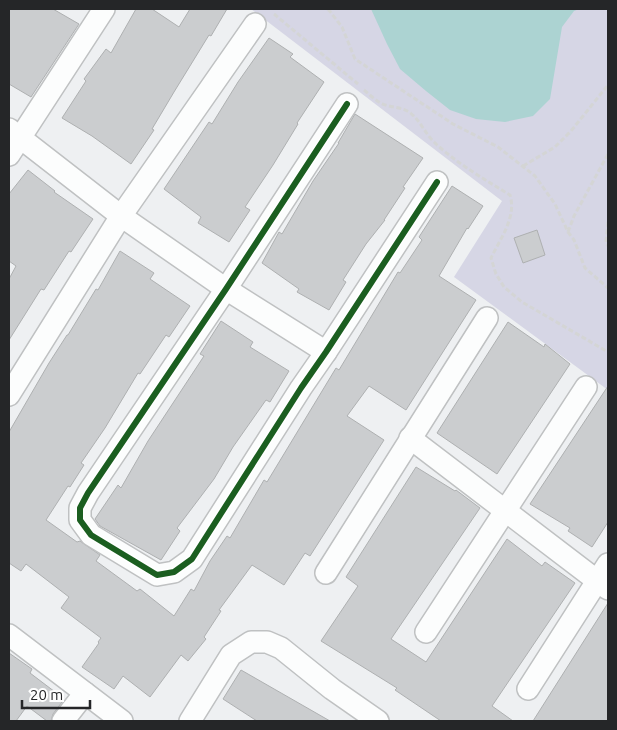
<svg xmlns="http://www.w3.org/2000/svg" width="617" height="730" viewBox="0 0 617 730" font-family="Ubuntu,sans-serif">
<style>
.green{fill:#d6d6e5}
.water{fill:#acd3d2}
.building{fill:#cbcdcf;stroke:#aeb0b1}
.lines{fill:none;stroke-linecap:round;stroke-linejoin:round}
.street-casing{stroke:#bfc1c2;stroke-width:24}
.path{stroke:#d4d5d5;stroke-width:3;stroke-dasharray:5 2.5;stroke-linecap:butt}
.street{stroke:#fcfdfd;stroke-width:21}
.cycleway-casing{stroke:#fff;stroke-width:9}
.cycleway{stroke:#1b5e20;stroke-width:6}
</style>
<rect width="100%" height="100%" fill="#eef0f2"/>
<polygon class="green" points="251,9 608,9 608,390 454,277 502,201"/>
<polygon class="water" points="371,9 579,9 574,11 562,27 550,99 533,116 505,122 476,119 450,110 426,91 400,69 387,44"/>
<g class="building">
<polygon points="9,9 53,9 79,24 31,97 9,84"/>
<polygon points="136,9 152,9 179,27 190,9 227,9 211,36 209,35 174,92 152,129 154,130 131,164 92,136 62,118 86,81 84,79 106,49 111,53"/>
<polygon points="269,38 293,54 290,57 324,82 297,123 298,124 273,165 245,207 250,210 229,242 198,223 201,217 164,189 209,122 212,124 238,82"/>
<polygon points="355,114 423,158 403,187 405,188 384,220 385,220 366,244 343,280 346,282 329,310 297,292 299,289 262,263 279,232 282,234 313,181 339,143 338,143"/>
<polygon points="28,170 55,191 54,192 93,219 71,252 69,251 44,290 41,289 9,340 9,279 16,266 9,261 9,194"/>
<polygon points="452,186 483,206 468,229 467,228 439,276 476,300 406,410 369,386 347,416 384,440 310,556 305,553 284,585 252,565 219,610 221,611 204,637 206,639 188,661 181,655 150,697 123,676 114,689 82,667 99,643 98,642 101,638 61,608 69,597 26,564 21,571 9,563 9,432 49,363 67,335 68,335 96,289 98,290 120,251 154,273 150,279 190,306 169,337 166,335 140,374 138,373 105,428 81,463 84,465 70,487 68,486 46,520 77,542 80,541 100,555 96,561 137,591 140,589 174,616 191,589 194,591 210,561 227,536 230,538 264,480 267,482 336,368 339,370 398,272 400,273 422,240 419,237"/>
<polygon points="537,230 545,255 523,263 514,238"/>
<polygon points="221,321 253,342 250,347 289,371 270,402 266,400 233,447 214,479 177,528 180,531 161,560 100,526 95,519 118,485 121,488 148,441 204,356 200,354"/>
<polygon points="508,322 544,347 545,344 570,364 497,474 437,433"/>
<polygon points="608,386 608,522 592,547 568,531 570,528 530,504"/>
<polygon points="416,467 455,491 456,490 480,508 391,639 426,662 507,539 542,566 545,562 575,583 492,706 513,721 441,721 395,690 397,688 321,641 358,586 346,577"/>
<polygon points="608,603 608,721 533,721"/>
<polygon points="9,653 32,669 30,673 63,698 60,701 62,702 53,714 51,721 47,721 27,706 16,721 9,721"/>
<polygon points="241,670 330,721 257,721 223,699"/>
</g>
<g class="lines">
<g class="street-casing">
<g id="street">
<polyline points="347,104 226,289 88,493 80,508 80,520 91,535 157,575 174,572 192,559 301,388 326,352 437,182"/>
<polyline points="9,129 121,216 226,289 326,352"/>
<polyline points="9,155 104,9"/>
<polyline points="9,395 121,216 255,24"/>
<polyline points="410,438 608,589"/>
<polyline points="326,573 487,318"/>
<polyline points="426,632 586,387"/>
<polyline points="9,635 122,721"/>
<polyline points="528,689 608,564"/>
<polyline points="63,721 85,693"/>
<polyline points="190,721 231,655 251,642 267,642 281,648 332,689 378,721"/>
</g>
</g>
<g class="path">
<polyline points="328,9 342,27 355,59 453,124 498,147 535,176 555,204 568,232 574,240 585,268 608,288"/>
<polyline points="274,14 358,84"/>
<path d="M364,90C369,94 374,99 379,102C388,108 400,106 409,112C420,120 424,132 434,142C456,163 484,179 510,195C517,217 500,239 491,258L496,274L504,287L522,302L608,352"/>
<polyline points="523,166 555,147 571,131 608,85"/>
<polyline points="608,222 606,242 608,246"/>
<polyline points="568,232 574,216 608,154"/>
</g>
<use href="#street" class="street"/>
<g class="cycleway-casing">
<polyline id="cycleway" points="347,104 226,289 88,493 80,508 80,520 91,535 157,575 174,572 192,559 301,388 326,352 437,182"/>
</g>
<use href="#cycleway" class="cycleway"/>
</g>
<rect width="617" height="730" fill="none" stroke="#252628" stroke-width="20"/>
<path d="M22 700v8h68v-8" fill="none" stroke="#252628" stroke-width="2.5"/>
<text x="30" y="700" font-size="15" fill="#252628" stroke="#ffffff" stroke-width="4" paint-order="stroke">20 m</text>
</svg>
